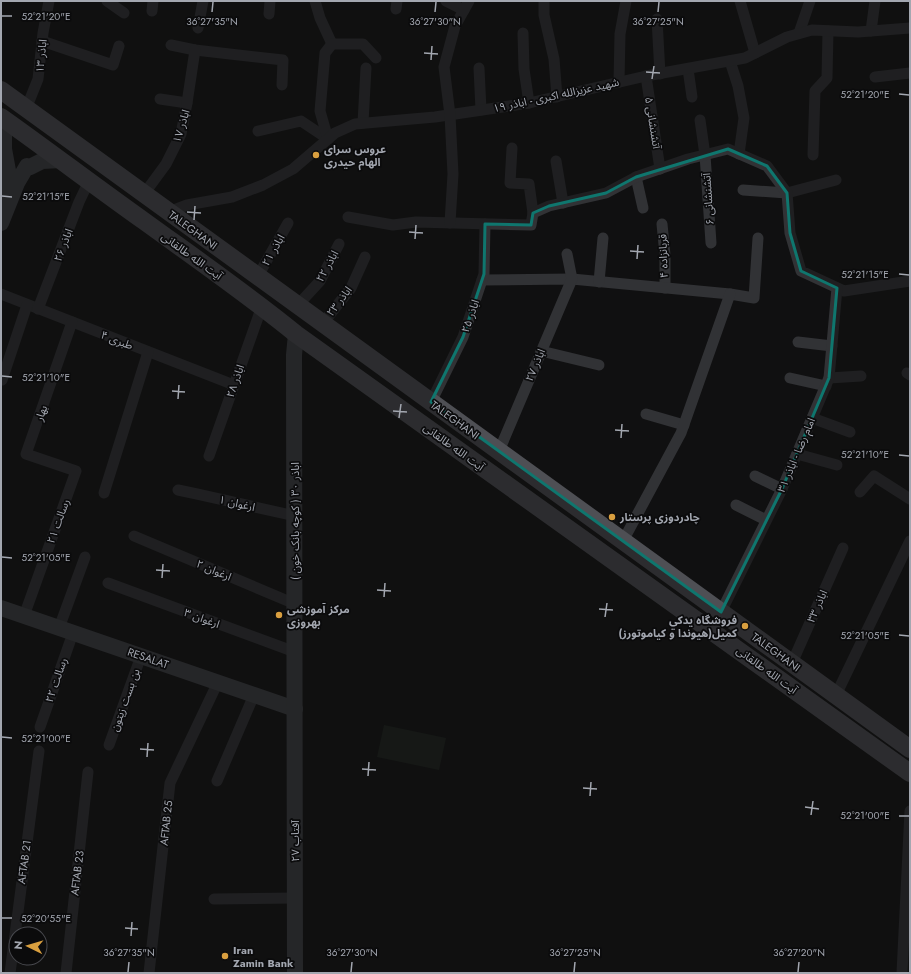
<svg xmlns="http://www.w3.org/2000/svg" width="911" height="974" viewBox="0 0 911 974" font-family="Jost,'Noto Sans Arabic',sans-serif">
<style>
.green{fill:#1d231d}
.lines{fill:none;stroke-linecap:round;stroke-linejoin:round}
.minor{stroke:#313235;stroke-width:11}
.secondary{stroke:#3f4145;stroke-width:16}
.primary{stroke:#4e4f54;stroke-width:18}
.marked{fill:none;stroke:#0f766e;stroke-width:3;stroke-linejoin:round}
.ticks{fill:none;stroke:#a3a7b0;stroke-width:1.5}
.poi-dot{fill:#d99f3f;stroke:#0b0b0c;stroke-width:1.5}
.labels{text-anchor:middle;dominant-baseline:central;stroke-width:3.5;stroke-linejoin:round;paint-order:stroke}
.street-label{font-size:11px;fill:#a3a7b0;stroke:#0b0b0c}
.poi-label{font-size:11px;font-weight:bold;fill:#a3a7b0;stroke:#0b0b0c;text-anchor:start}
.ticks-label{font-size:10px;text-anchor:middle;fill:#a3a7b0;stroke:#0b0b0c;stroke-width:3.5;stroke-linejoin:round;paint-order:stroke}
</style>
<rect width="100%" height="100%" fill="#101011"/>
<polygon class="green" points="384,725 446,738 439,770 377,757"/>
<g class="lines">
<g class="minor">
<polyline points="107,1 124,13"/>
<polyline points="315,1 320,18 332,44"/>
<polyline points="446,1 464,10"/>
<polyline points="544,1 544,15 554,59 557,97"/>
<polyline points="740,1 755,53"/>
<polyline points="396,9 397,1"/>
<polyline points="152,11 153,1"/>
<polyline points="269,14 270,1"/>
<polyline points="657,19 660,74"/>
<polyline points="198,28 203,1"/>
<polyline points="871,31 875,1"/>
<polyline points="523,33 524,69 529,103"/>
<polyline points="799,33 810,1"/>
<polyline points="42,41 113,65 119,46"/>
<polyline points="171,45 195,50 283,60 282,85"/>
<polyline points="730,61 738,86 744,118 739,154"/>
<polyline points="479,68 481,110"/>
<polyline points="688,69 692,97"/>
<polyline points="646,76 660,169"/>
<polyline points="875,77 910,73"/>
<polyline points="619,82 620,34 626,1"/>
<polyline points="160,99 187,103"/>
<polyline points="26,109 38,79 43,33 49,1"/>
<polyline points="700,120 705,155 711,243"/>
<polyline points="363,123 366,68"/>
<polyline points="258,131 301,121 328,139"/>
<polyline points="328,139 320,111 325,53 332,44 363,44 376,58"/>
<polyline points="512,148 510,183 529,184 533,213"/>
<polyline points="813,155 815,91 827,78 828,31"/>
<polyline points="556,161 563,203"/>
<polyline points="636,177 643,208"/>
<polyline points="743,190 787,193 836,180"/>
<polyline points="144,194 166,164 181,134 187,103 195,50"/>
<polyline points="169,212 187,205 232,197 263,185 293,169 335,133 355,124 435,117 529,103 646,76 745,58 787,37 812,30 858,32 910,28"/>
<polyline points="348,217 393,225 416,222 531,225 533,213 549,206 606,193 636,177 688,159 728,149 767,166 787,193 790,233 801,271 844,291 910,281"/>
<polyline points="450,223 453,174 450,115 444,67 455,26 469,1"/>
<polyline points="662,224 665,255 665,288"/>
<polyline points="258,276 288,223"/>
<polyline points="482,280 572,279 730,294 754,298 758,238"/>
<polyline points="599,282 603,238"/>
<polyline points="1,294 234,385"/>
<polyline points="298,305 320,281 339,244"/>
<polyline points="38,309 79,202 89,181"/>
<polyline points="323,323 351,288 365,257"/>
<polyline points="798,342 832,346"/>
<polyline points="541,351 599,365"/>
<polyline points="907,373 910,375"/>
<polyline points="790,378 826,386"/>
<polyline points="829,378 861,376"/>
<polyline points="2,380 27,305"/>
<polyline points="431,402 463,337 484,274 485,224"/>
<polyline points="646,414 684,425"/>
<polyline points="812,418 850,432"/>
<polyline points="499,451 572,279 567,254"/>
<polyline points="797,454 837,465"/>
<polyline points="209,456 262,306"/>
<polyline points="755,476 782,489"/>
<polyline points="178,490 197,494 295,516"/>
<polyline points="860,492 874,476 910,499"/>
<polyline points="104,493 148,352"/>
<polyline points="736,505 766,520"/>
<polyline points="134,536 295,604"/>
<polyline points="623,541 681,433 730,294"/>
<polyline points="108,583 295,652"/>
<polyline points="721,612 782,489 829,378 837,288"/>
<polyline points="24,616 76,471 26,454 72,322"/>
<polyline points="59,628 85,557"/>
<polyline points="792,663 843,548"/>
<polyline points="836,695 910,541"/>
<polyline points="40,727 73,633"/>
<polyline points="109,745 141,656"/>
<polyline points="217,781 254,695"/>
<polyline points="214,899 295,898"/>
<polyline points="10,973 39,751"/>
<polyline points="66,973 88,772"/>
<polyline points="149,973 170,783 218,682"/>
<polyline points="902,973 910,811"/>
</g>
<g class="secondary">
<polyline points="1,122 4,128 4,149 9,176 1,195"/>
<polyline points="1,223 17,183 27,166 30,167 42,161 61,160"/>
<polyline points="1,608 295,709"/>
<polyline points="295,973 294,355 296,334"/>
</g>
<g class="primary">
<polyline points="1,90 910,749"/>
<path d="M1,117C49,151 96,187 144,221C195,258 247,294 296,334L910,773"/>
</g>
</g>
<path d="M0 0H911V974H0ZM728,149L767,166L787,193L790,233L801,271L837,288L829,378L782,489L721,612L431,402L463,337L484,274L485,224L531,225L533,213L549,206L606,193L636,177Z" fill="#101011" fill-opacity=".55" fill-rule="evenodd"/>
<path class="marked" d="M728,149L767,166L787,193L790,233L801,271L837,288L829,378L782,489L721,612L431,402L463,337L484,274L485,224L531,225L533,213L549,206L606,193L636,177Z"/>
<path class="ticks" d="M212,12L213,2M435,12L436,2M658,12L659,2M2,16H12M424,53L438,54M431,60L432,46M646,72L660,73M652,79L654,66M899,94L909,95M2,196L12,197M187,212L201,213M194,220L195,206M409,232L423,233M415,239L416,225M630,251L644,252M637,259L638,245M899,274L909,275M2,376L12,377M172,391L185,392M178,399L179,385M393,411L407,412M399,418L401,404M615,430L629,431M621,438L622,424M899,455L909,456M2,557L12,558M156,570L170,571M162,578L163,564M377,590L391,591M384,597L385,583M599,609L613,610M605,617L607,603M899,635L909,636M2,737L12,738M140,749L154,750M147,757L148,743M362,769L376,770M368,776L369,762M583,788L597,789M590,796L591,782M805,807L819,809M811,815L813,801M899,816H909M2,918H12M125,928L138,929M131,936L132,922M128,972L129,962M351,972L352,962M574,972L575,962M798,972L799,962"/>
<g class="poi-dot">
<circle cx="316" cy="155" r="4"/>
<circle cx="612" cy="517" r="4"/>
<circle cx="279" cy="615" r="4"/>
<circle cx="745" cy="626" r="4"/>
<circle cx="225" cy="956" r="4"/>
</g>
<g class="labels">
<g class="street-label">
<text transform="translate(41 56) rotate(-84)">اباذر ۱۳</text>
<text transform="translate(556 95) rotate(-12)">شهید عزیزالله اکبری - اباذر ۱۹</text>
<text transform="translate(653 123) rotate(81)">آتشنشانی ۵</text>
<text transform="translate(181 126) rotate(-73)">اباذر ۱۷</text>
<text transform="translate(708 199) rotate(-94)">آتشنشانی ۶</text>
<text transform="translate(193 230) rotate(36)">TALEGHANI</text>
<text transform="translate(63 245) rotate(-69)">اباذر ۲۶</text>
<text transform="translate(273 250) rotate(-60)">اباذر ۲۱</text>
<text transform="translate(192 256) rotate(36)">آیت الله طالقانی</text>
<text transform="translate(663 256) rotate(-92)">قربانزاده ۴</text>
<text transform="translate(327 266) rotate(-61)">اباذر ۲۲</text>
<text transform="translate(339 301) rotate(-53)">اباذر ۲۳</text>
<text transform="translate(470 316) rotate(-71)">اباذر ۲۵</text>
<text transform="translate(117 340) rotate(21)">طبری ۴</text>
<text transform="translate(535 365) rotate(-67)">اباذر ۲۷</text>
<text transform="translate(235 381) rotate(-71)">اباذر ۲۸</text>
<text transform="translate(41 413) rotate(-71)">بهار</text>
<text transform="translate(455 420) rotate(36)">TALEGHANI</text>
<text transform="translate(454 447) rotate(36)">آیت الله طالقانی</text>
<text transform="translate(796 455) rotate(-67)">امام رضا - اباذر ۳۱</text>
<text transform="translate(237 503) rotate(13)">ارغوان ۱</text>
<text transform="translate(58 521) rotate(-70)">رسالت ۲۱</text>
<text transform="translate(295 521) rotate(-90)">اباذر ۳۰ ( کوچه بانک خون )</text>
<text transform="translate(214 570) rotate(23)">ارغوان ۲</text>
<text transform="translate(817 606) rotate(-66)">اباذر ۳۳</text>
<text transform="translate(202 618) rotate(20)">ارغوان ۳</text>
<text transform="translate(776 652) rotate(36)">TALEGHANI</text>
<text transform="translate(148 658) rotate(19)">RESALAT</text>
<text transform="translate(767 670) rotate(36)">آیت الله طالقانی</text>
<text transform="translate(56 680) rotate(-71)">رسالت ۲۲</text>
<text transform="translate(125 700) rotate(-70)">بن بست زیتون</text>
<text transform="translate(166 823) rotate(-84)">AFTAB 25</text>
<text transform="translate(295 841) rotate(-90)">آفتاب ۲۷</text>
<text transform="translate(24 862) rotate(-82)">AFTAB 21</text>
<text transform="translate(77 873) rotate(-83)">AFTAB 23</text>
</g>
<g class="poi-label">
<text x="324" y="149">عروس سرای<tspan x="324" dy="13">الهام حیدری</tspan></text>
<text x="620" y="517">چادردوزی پرستار</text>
<text x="287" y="609">مرکز آموزشی<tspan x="287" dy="13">بهروزی</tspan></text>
<text x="737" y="620" text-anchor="end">فروشگاه يدكي<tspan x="737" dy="13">كميل(هیوندا و کیاموتورز)</tspan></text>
<text x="233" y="950">Iran<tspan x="233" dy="13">Zamin Bank</tspan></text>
</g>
</g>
<g class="ticks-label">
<text x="46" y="20">52°21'20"E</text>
<text x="212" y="25">36°27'35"N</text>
<text x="435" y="25">36°27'30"N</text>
<text x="658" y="25">36°27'25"N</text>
<text x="865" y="98">52°21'20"E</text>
<text x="46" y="200">52°21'15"E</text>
<text x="865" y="278">52°21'15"E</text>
<text x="46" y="381">52°21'10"E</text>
<text x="865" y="458">52°21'10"E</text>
<text x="46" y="561">52°21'05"E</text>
<text x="865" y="639">52°21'05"E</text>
<text x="46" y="742">52°21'00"E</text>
<text x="865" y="819">52°21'00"E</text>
<text x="46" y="922">52°20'55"E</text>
<text x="129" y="956">36°27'35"N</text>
<text x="352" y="956">36°27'30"N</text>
<text x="575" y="956">36°27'25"N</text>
<text x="799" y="956">36°27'20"N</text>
</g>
<rect width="911" height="974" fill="none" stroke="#a3a7b0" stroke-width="4"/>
<g transform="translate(28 946) rotate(275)"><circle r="19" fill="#0b0b0c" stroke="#48494e"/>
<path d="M0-3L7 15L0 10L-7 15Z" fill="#d99f3f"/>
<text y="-6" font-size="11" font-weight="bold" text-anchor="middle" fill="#a3a7b0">N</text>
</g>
</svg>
